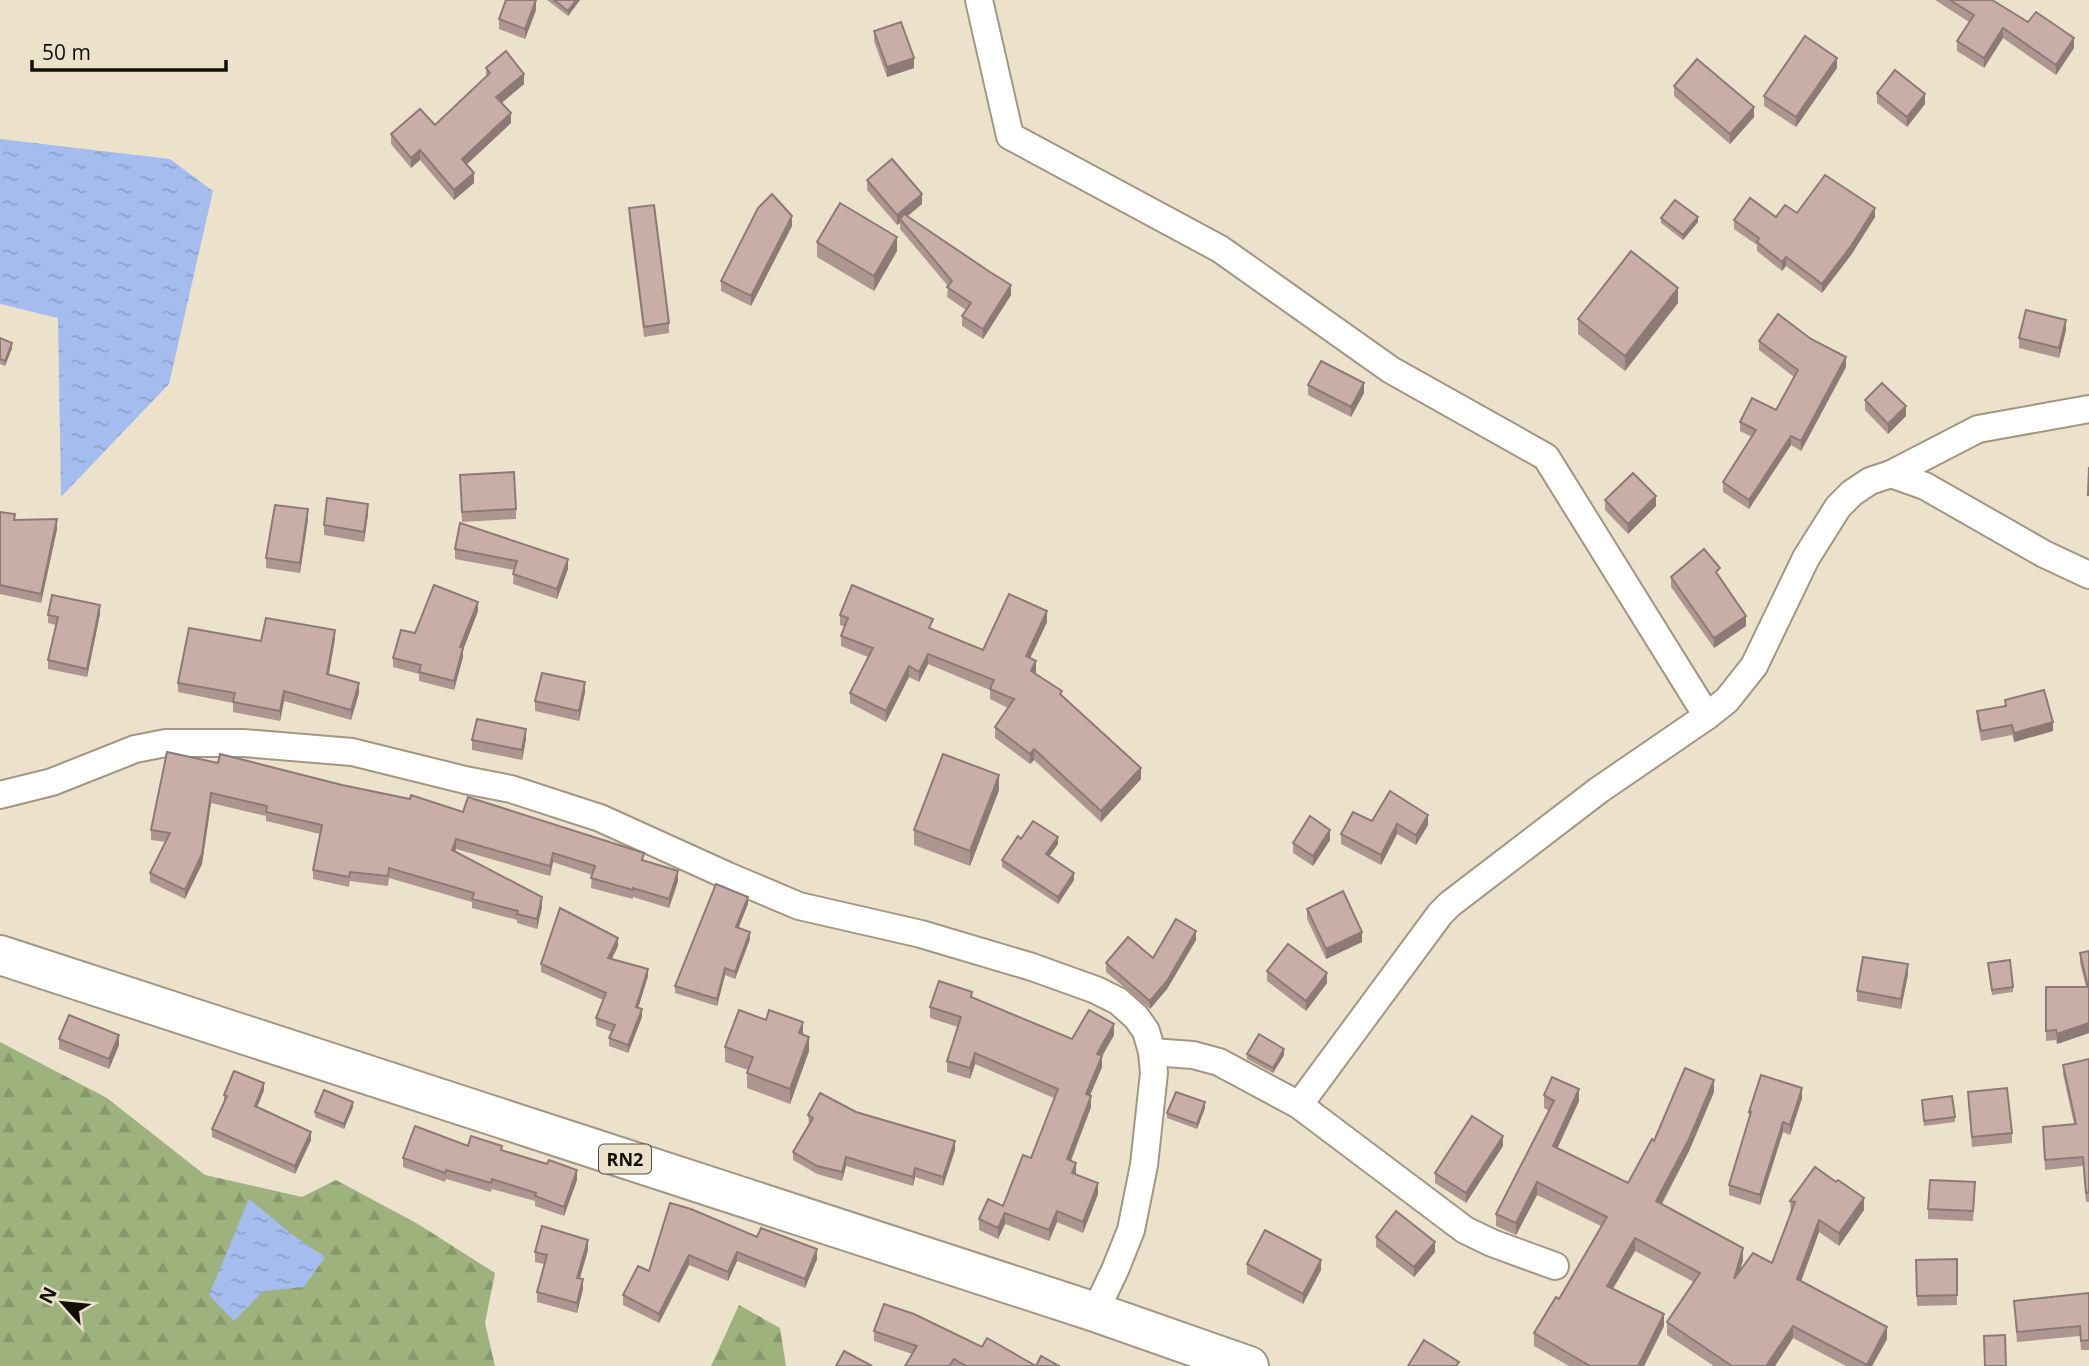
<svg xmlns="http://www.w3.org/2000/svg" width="2089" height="1366" viewBox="0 0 2089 1366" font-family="'Open Sans',sans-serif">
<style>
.forest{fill:url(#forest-firs)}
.water{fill:url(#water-ripples)}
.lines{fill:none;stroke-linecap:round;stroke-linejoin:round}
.minor-casing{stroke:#a19782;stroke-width:30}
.highway-casing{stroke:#a19782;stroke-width:42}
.minor{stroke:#fff;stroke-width:26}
.highway{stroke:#fff;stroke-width:38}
.wall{fill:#ad9690}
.shaded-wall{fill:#8d7a76}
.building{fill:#c9aea8;stroke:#8d7a76;stroke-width:2}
.labels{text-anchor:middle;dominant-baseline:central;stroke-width:6;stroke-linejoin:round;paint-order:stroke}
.shield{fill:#ece2cb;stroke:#534e41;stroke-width:2}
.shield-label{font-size:18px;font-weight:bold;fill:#110e06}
</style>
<defs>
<pattern id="forest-firs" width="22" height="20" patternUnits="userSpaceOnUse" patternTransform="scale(1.75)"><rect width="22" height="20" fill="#9eb27e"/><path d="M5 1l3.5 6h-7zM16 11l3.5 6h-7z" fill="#87986b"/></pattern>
<pattern id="water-ripples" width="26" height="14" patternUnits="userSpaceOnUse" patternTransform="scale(1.75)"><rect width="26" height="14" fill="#a4bdee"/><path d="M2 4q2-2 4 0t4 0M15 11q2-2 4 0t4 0" fill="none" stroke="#8ca1cb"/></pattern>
</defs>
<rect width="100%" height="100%" fill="#ece2cb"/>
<g class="forest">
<polygon points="0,1042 107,1098 205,1175 302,1197 336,1180 418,1224 495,1273 485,1323 495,1366 0,1366"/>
<polygon points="739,1305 780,1328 786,1366 711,1366"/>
</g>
<g class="water">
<polygon points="0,139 170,159 213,191 169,384 61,497 58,318 0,304"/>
<polygon points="249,1199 294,1236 325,1257 304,1287 263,1291 234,1321 209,1295"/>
</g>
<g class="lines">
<g class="minor-casing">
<g id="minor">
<polyline points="979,0 1010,136 1220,249 1391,370 1546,457 1707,716"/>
<polyline points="1891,474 1978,429 2089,409"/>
<polyline points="0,795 52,782 135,749 166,743 243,743 352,752 465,780 511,789 600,818 728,876 799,906 921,934 1032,967 1096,990 1118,1001 1136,1017 1146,1031 1152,1052 1154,1073 1144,1165 1131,1230 1115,1270 1095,1312"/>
<polyline points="1152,1052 1193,1055 1219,1062 1299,1105 1465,1230 1492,1243 1555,1266"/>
<polyline points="1299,1105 1440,914 1450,904 1599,790 1707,716 1727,700 1754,666 1806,558 1838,507 1852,493 1870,481 1891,474 1925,486 2044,554 2089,575"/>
</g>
</g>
<g class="highway-casing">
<polyline id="highway" points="0,955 1095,1312 1249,1366"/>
</g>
<use href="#minor" class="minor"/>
<use href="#highway" class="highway"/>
</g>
<g class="wall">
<polygon points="547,0 580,0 568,16"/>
<polygon points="1935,0 1992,0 2028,22 2074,48 2056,75 2003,38 1984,68 1957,51 1957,41 1969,22"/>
<polygon points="536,10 525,39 499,29 499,19"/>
<polygon points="874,31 914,68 887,77 874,41"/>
<polygon points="486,68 524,84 502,103 511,123 466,164 474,183 454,200 420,160 411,168 391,144 391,134 435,125 486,77"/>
<polygon points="1837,68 1796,127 1764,106 1764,96"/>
<polygon points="1674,86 1754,117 1730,144 1674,96"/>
<polygon points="1877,93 1925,104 1907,127 1877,103"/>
<polygon points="867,180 922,204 907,216 1011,295 983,339 962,326 962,316 966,310 947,297 948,286 900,229 900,223 897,225 867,190"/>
<polygon points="629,208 669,323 669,333 644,337 629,218"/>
<polygon points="1797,213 1875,217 1851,255 1822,293 1786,266 1782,271 1757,251 1757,245 1734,229 1734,220 1776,217"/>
<polygon points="1661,218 1698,222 1683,240 1661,223"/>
<polygon points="792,226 751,306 721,291 721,281"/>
<polygon points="817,242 897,251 874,291 817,257"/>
<polygon points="1678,303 1625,371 1578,334 1578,319"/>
<polygon points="2066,330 2059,358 2019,348 2019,338"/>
<polygon points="0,338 12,348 5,366 0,364"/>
<polygon points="1759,341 1846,367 1801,451 1791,445 1749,509 1723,492 1723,482 1752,437 1740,431 1740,422 1776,410 1794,377 1759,350"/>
<polygon points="1308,385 1364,393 1351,417 1308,395"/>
<polygon points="1865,400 1906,416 1888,434 1865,410"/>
<polygon points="460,475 516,509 516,519 462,522"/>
<polygon points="1605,500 1656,506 1628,534 1605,510"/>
<polygon points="0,512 15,520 57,529 41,603 0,594"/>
<polygon points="368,514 364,542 324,535 324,525"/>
<polygon points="308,519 300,573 266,568 266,558"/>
<polygon points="455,549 568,569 557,599 513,584 514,570 455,559"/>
<polygon points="1671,577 1746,626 1714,648 1671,587"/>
<polygon points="478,611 463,650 463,657 454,690 419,681 419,674 393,667 393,658"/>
<polygon points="100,614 87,677 48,669 48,660 56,625 48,623 48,615"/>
<polygon points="840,615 933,630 983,650 1047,622 1030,658 1036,672 1035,674 1062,695 1141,779 1101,822 1034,760 1030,764 995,738 995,727 1008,708 990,699 990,690 928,664 919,682 909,677 886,722 850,703 850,693 868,657 841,646 841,636 845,627 840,625"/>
<polygon points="335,639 329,674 359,693 351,720 284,701 280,721 233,712 233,703 178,692 178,683 261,641"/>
<polygon points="585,692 579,721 535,711 535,701"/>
<polygon points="2005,700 2053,731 2014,742 2012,735 1981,741 1977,720 1977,711 2005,706"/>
<polygon points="526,739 522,760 472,750 472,740"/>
<polygon points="218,763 342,785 463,812 644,861 678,881 669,908 633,897 633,899 591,888 592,875 553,862 550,876 456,849 455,852 542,907 537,929 517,923 517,920 472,908 472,902 389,878 388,886 350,881 349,887 313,879 313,870 320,834 266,821 266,816 211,803 202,864 185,899 150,882 150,873 166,842 151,840 151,830"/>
<polygon points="999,790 970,866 914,845 914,830"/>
<polygon points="1372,821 1428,825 1416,845 1397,834 1381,865 1341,844 1341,834"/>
<polygon points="1021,839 1058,844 1049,856 1074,880 1058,904 1002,867 1002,860"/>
<polygon points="1330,840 1313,866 1293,853 1293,843"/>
<polygon points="748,904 738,928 750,939 735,979 725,975 717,1006 675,993 675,986"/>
<polygon points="1307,909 1362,942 1326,959 1307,919"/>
<polygon points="1196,940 1167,989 1150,1009 1106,972 1106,963 1153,958"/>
<polygon points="618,946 612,959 648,976 638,1008 642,1017 628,1053 609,1046 609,1038 612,1032 596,1026 596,1018 603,1000 541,972 541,964"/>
<polygon points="2089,951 2089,1033 2057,1044 2056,1040 2046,1041 2046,987 2086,987 2080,963 2080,953"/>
<polygon points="1988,963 2013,987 2013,992 1992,995"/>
<polygon points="1267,971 1327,983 1306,1011 1267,981"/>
<polygon points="1908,974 1901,1009 1857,1001 1857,991"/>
<polygon points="972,997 1072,1039 1114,1035 1102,1056 1102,1067 1090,1095 1091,1107 1071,1161 1076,1175 1098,1194 1083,1233 1057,1222 1049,1241 1005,1224 998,1239 979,1230 979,1219 1003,1206 1031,1158 1054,1098 975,1064 970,1079 947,1072 947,1061 958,1027 930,1018 930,1007"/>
<polygon points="803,1034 809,1051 790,1104 747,1088 747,1073 748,1070 725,1062 725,1047"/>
<polygon points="59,1039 119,1045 109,1069 59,1049"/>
<polygon points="1247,1054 1284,1055 1273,1073 1247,1059"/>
<polygon points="2089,1059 2089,1202 2086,1202 2083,1166 2045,1170 2043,1127 2074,1124 2063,1074 2063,1065"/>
<polygon points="264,1090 257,1107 311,1140 295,1174 212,1137 212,1129 224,1102 224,1095"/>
<polygon points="1714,1092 1689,1151 1662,1204 1743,1260 1740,1270 1772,1263 1791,1214 1790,1201 1864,1210 1839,1246 1819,1232 1801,1282 1887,1339 1872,1366 1846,1366 1793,1338 1775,1366 1714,1366 1667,1335 1667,1322 1694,1282 1635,1251 1613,1289 1664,1326 1644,1366 1569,1366 1534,1346 1534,1333 1559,1299 1601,1226 1537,1195 1516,1235 1496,1226 1496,1214 1549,1111 1544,1108 1544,1095 1579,1101 1557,1148 1628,1183 1654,1141"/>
<polygon points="1968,1092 2012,1133 2012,1143 1972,1147 1968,1102"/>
<polygon points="1802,1098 1790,1135 1783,1132 1760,1205 1729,1195 1729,1185 1749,1118 1749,1112"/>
<polygon points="1922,1100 1955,1117 1955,1122 1924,1126"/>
<polygon points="353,1107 344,1129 315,1117 315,1112"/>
<polygon points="1205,1108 1197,1129 1167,1118 1167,1113"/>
<polygon points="856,1112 955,1150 943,1186 915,1177 913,1186 846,1166 842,1181 817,1174 793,1160 793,1152 809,1124 808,1115"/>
<polygon points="468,1146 502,1151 577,1180 564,1216 535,1206 535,1201 492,1189 491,1192 446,1179 445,1182 403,1167 403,1158"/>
<polygon points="1503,1146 1466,1203 1435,1183 1435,1173"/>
<polygon points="1975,1192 1973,1221 1928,1219 1928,1209"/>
<polygon points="670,1203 757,1237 817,1259 805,1288 737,1261 728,1281 689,1265 659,1323 623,1305 623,1295 649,1271"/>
<polygon points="1376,1237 1435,1252 1414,1277 1376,1247"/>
<polygon points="588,1250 580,1278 583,1289 577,1313 537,1302 537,1292 544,1264 535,1262 535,1252"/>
<polygon points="1957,1259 1957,1305 1917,1306 1916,1260"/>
<polygon points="1247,1264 1321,1270 1303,1304 1247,1274"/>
<polygon points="2089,1293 2089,1350 2081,1350 2080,1336 2017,1342 2014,1301"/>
<polygon points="874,1331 982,1347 1036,1366 1059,1366 905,1366 912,1354 874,1341"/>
</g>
<g class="shaded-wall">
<polygon points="536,0 536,10 525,39 525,29"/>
<polygon points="576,0 580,0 568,16 568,11"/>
<polygon points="2003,28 2003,38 1984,68 1984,58"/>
<polygon points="2074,38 2074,48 2056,75 2056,65"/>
<polygon points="914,58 914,68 887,77 887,67"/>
<polygon points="1837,58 1837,68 1796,127 1796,117"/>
<polygon points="524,74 524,84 496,107 496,97"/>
<polygon points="1925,94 1925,104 1907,127 1907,117"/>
<polygon points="1754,107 1754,117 1730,144 1730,134"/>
<polygon points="511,113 511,123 462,169 462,159"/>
<polygon points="420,150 420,160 411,168 411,158"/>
<polygon points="474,173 474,183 454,200 454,190"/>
<polygon points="922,194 922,204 902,221 900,219 900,223 897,225 897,215"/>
<polygon points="1875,208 1875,217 1851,255 1822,293 1822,284"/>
<polygon points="792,216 792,226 751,306 751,296"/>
<polygon points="1698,217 1698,222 1683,240 1683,235"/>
<polygon points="897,237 897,251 874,291 874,276"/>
<polygon points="1786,257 1786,266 1782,271 1782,262"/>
<polygon points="1011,285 1011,295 983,339 983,329"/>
<polygon points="1678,288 1678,303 1625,371 1625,356"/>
<polygon points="2066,320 2066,330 2059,358 2059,348"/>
<polygon points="12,343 12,348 5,366 5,361"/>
<polygon points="1846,357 1846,367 1801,451 1801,441"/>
<polygon points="1364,383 1364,393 1351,417 1351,407"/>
<polygon points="1906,406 1906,416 1888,434 1888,424"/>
<polygon points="1791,436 1791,445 1749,509 1749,500"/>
<polygon points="1656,496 1656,506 1628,534 1628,524"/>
<polygon points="368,504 368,514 364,542 364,532"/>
<polygon points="308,509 308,519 300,573 300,563"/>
<polygon points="57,519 57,529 41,603 41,594"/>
<polygon points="568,559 568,569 557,599 557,589"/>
<polygon points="478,602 478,611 463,650 463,657 454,690 454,681 460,647"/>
<polygon points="100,605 100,614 87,677 87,669"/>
<polygon points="1047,611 1047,622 1026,667 1026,656"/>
<polygon points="1746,616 1746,626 1714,648 1714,638"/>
<polygon points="335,630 335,639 327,683 327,674"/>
<polygon points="928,654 928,664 919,682 919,672"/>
<polygon points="1036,661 1036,672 1031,682 1031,671"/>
<polygon points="909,666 909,677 886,722 886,711"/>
<polygon points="585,682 585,692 579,721 579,711"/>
<polygon points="359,683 359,693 351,720 351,710"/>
<polygon points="284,691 284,701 280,721 280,711"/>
<polygon points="2053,722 2053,731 2014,742 2014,733"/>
<polygon points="526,729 526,739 522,760 522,750"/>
<polygon points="1034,749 1034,760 1030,764 1030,754"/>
<polygon points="1141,768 1141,779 1101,822 1101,811"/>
<polygon points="999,775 999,790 970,866 970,851"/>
<polygon points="211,793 211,803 202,864 185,899 185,890"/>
<polygon points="1428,815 1428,825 1416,845 1416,835"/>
<polygon points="1397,824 1397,834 1381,865 1381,855"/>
<polygon points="1330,830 1330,840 1313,866 1313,856"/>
<polygon points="1058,837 1058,844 1046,861 1046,854"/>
<polygon points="456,839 456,849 452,859 452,850"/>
<polygon points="553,853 553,862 550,876 550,866"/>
<polygon points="678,871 678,881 669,908 669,899"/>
<polygon points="1074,873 1074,880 1058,904 1058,897"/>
<polygon points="542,897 542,907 537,929 537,919"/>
<polygon points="748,897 748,904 736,934 736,927"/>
<polygon points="1196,931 1196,940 1167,989 1150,1009 1150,1001"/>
<polygon points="750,932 750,939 735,979 735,972"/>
<polygon points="1362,932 1362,942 1326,959 1326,949"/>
<polygon points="618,938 618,946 608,966 608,958"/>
<polygon points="1908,964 1908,974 1901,1009 1901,999"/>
<polygon points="725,968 725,975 717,1006 717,999"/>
<polygon points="648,969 648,976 636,1015 636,1007"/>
<polygon points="1327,973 1327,983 1306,1011 1306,1001"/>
<polygon points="642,1009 642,1017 628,1053 628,1045"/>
<polygon points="803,1022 803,1037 799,1033"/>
<polygon points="2089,1023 2089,1033 2057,1044 2057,1034"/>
<polygon points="1114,1024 1114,1035 1097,1065 1097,1054"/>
<polygon points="119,1035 119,1045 109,1069 109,1059"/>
<polygon points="809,1037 809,1051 790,1104 790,1089"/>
<polygon points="1284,1049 1284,1055 1273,1073 1273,1068"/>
<polygon points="975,1053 975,1064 970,1079 970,1068"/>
<polygon points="1102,1056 1102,1067 1086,1105 1086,1094"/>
<polygon points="1714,1080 1714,1092 1689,1151 1656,1214 1656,1201"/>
<polygon points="264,1083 264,1090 255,1113 255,1106"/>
<polygon points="1802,1088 1802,1098 1790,1135 1790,1125"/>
<polygon points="1579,1089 1579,1101 1553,1158 1553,1146"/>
<polygon points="1091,1096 1091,1107 1067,1170 1067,1159"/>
<polygon points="353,1102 353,1107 344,1129 344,1124"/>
<polygon points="1205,1102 1205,1108 1197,1129 1197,1124"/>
<polygon points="1783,1122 1783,1132 1760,1205 1760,1195"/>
<polygon points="311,1132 311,1140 295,1174 295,1166"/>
<polygon points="1503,1136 1503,1146 1466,1203 1466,1193"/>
<polygon points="955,1141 955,1150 943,1186 943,1177"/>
<polygon points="846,1157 846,1166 842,1181 842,1172"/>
<polygon points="1076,1163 1076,1174 1072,1184 1072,1173"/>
<polygon points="915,1168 915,1177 913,1186 913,1177"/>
<polygon points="577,1170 577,1180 564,1216 564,1207"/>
<polygon points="1537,1182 1537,1195 1516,1235 1516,1223"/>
<polygon points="1098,1183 1098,1194 1083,1233 1083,1222"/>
<polygon points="1864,1198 1864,1210 1839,1246 1839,1233"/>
<polygon points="1057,1211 1057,1222 1049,1241 1049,1230"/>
<polygon points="1005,1213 1005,1224 998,1239 998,1228"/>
<polygon points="1819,1220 1819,1232 1797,1292 1797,1279"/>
<polygon points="1635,1238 1635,1251 1607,1298 1607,1286"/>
<polygon points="588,1240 588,1250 577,1288 577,1278"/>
<polygon points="1435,1242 1435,1252 1414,1277 1414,1267"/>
<polygon points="1743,1248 1743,1260 1734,1292 1734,1279"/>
<polygon points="817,1249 817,1259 805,1288 805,1279"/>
<polygon points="737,1252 737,1261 728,1281 728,1272"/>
<polygon points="689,1255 689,1265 659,1323 659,1314"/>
<polygon points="1321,1260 1321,1270 1303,1304 1303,1294"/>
<polygon points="583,1279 583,1289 577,1313 577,1303"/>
<polygon points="1664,1314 1664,1326 1644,1366 1638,1366"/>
<polygon points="1793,1326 1793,1338 1775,1366 1766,1366"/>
<polygon points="1887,1327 1887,1339 1872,1366 1867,1366"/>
</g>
<g class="building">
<polygon points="506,0 536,0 525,29 499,19"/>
<polygon points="554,0 576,0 568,11"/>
<polygon points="1950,0 1992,0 2028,22 2036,12 2074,38 2056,65 2003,28 1984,58 1957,41 1974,15"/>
<polygon points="901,22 914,58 887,67 874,31"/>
<polygon points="1805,36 1837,58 1796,117 1764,96"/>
<polygon points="506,51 524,74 496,97 511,113 462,159 474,173 454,190 420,150 411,158 391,134 420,109 435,125 490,73 486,68"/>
<polygon points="1697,59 1754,107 1730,134 1674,86"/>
<polygon points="1895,70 1925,94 1907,117 1877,93"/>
<polygon points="892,159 922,194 897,215 867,180"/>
<polygon points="1825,175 1875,208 1851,246 1822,284 1786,257 1782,262 1757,242 1759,238 1734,220 1750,198 1776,217 1785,205 1797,213"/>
<polygon points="772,194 792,216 751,296 721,281 758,208"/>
<polygon points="1675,200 1698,217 1683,235 1661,218"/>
<polygon points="840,203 897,237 874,276 817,242"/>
<polygon points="654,205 669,323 644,327 629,208"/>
<polygon points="904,214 990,272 1011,285 983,329 962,316 971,303 947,287 952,281 900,219"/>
<polygon points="1631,251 1678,288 1625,356 1578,319"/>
<polygon points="2026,310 2066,320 2059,348 2019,338"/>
<polygon points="1778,314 1811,339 1846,357 1801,441 1791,436 1749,500 1723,482 1756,430 1740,422 1752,398 1776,410 1798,370 1759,341"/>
<polygon points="0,338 12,343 5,361 0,359"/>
<polygon points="1321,361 1364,383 1351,407 1308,385"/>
<polygon points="1882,383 1906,406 1888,424 1865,400"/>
<polygon points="2089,467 2089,495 2088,495"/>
<polygon points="514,472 516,509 462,512 460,475"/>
<polygon points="1633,473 1656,496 1628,524 1605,500"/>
<polygon points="327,498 368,504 364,532 324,525"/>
<polygon points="275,505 308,509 300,563 266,558"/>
<polygon points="0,512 15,514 14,520 57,519 41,594 0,585"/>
<polygon points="460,523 568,559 557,589 513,574 517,561 455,549"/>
<polygon points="1704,549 1720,568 1716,572 1746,616 1714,638 1671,577"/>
<polygon points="434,585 478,602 460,647 463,648 454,681 419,672 421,665 393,658 401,630 415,633"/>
<polygon points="852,585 933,619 929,628 983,650 1009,594 1047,611 1026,656 1036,661 1031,671 1062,691 1060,694 1141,768 1101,811 1034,749 1030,754 995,727 1014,699 990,689 994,680 928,654 919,672 909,666 886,711 850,693 873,648 841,636 848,618 840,615"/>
<polygon points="52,595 100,605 87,669 48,660 58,617 48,615"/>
<polygon points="266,618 335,630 327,674 359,683 351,710 284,691 280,711 233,702 235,693 178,683 189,628 261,641"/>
<polygon points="542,673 585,682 579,711 535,701"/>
<polygon points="2044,690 2053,722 2014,733 2012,725 1981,731 1977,711 2006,706 2005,700"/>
<polygon points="477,719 526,729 522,750 472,740"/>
<polygon points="167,752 218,763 220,754 342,785 410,799 411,795 463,812 468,797 644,853 642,860 678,871 669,899 633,888 633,890 591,878 595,866 553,853 550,866 456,839 452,850 542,897 537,919 517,914 518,911 472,899 474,893 389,868 388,876 350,872 349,877 313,870 322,825 266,812 267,806 211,793 202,854 185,890 150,873 170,833 151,830"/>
<polygon points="943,754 999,775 970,851 914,830"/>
<polygon points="1390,791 1428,815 1416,835 1397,824 1381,855 1341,834 1353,812 1372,821"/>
<polygon points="1310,816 1330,830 1313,856 1293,843"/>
<polygon points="1033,821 1058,837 1046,854 1074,873 1058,897 1002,860 1018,836 1021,839"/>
<polygon points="716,884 748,897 736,927 750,932 735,972 725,968 717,999 675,986"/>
<polygon points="1343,891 1362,932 1326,949 1307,909"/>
<polygon points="560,908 618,938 608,958 648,969 636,1007 642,1009 628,1045 609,1038 615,1025 596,1018 606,993 541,964"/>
<polygon points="1176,919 1196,931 1167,981 1150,1001 1106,963 1128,937 1153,958"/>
<polygon points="1288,944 1327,973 1306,1001 1267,971"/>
<polygon points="2089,951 2089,1023 2057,1034 2056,1030 2046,1031 2046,987 2088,987 2080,953"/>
<polygon points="1863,957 1908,964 1901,999 1857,991"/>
<polygon points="2010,960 2013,987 1992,990 1988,963"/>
<polygon points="939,981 972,992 971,997 1072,1039 1089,1010 1114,1024 1097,1054 1102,1056 1086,1094 1091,1096 1067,1159 1076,1163 1072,1173 1098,1183 1083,1222 1057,1211 1049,1230 1005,1213 998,1228 979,1219 988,1199 1003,1206 1023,1155 1031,1158 1058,1089 975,1053 970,1068 947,1061 961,1017 930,1007"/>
<polygon points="739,1010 766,1020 769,1010 803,1022 799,1033 809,1037 790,1089 747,1073 753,1057 725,1047"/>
<polygon points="69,1015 119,1035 109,1059 59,1039"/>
<polygon points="1259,1034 1284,1049 1273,1068 1247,1054"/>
<polygon points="2089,1059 2089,1192 2086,1193 2083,1157 2045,1160 2043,1127 2076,1124 2063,1065"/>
<polygon points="1685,1068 1714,1080 1689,1139 1656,1201 1743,1248 1734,1279 1753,1253 1772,1263 1795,1202 1790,1201 1815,1167 1836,1182 1838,1180 1864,1198 1839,1233 1819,1220 1797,1279 1887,1327 1867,1365 1793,1326 1766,1366 1732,1366 1667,1322 1700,1273 1635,1238 1607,1286 1664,1314 1638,1366 1590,1366 1534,1333 1556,1297 1559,1299 1607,1217 1537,1182 1516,1223 1496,1214 1554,1101 1544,1095 1552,1077 1579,1089 1553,1146 1628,1183 1652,1139 1654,1141"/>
<polygon points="234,1071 264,1083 255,1106 311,1132 295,1166 212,1129 227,1096 224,1095"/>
<polygon points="1761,1075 1802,1088 1790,1125 1783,1122 1760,1195 1729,1185 1751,1112 1749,1112"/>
<polygon points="2007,1088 2012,1133 1972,1137 1968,1092"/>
<polygon points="324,1090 353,1102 344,1124 315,1112"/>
<polygon points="1176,1092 1205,1102 1197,1124 1167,1113"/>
<polygon points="820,1093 856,1112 955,1141 943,1177 915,1168 913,1177 846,1157 842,1172 817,1166 793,1152 813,1118 808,1115"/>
<polygon points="1952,1096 1955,1117 1924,1121 1922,1100"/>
<polygon points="1472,1116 1503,1136 1466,1193 1435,1173"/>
<polygon points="415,1126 468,1146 471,1136 502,1146 501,1150 547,1164 549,1160 577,1170 564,1207 535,1196 536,1193 492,1179 491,1183 446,1170 445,1173 403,1158"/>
<polygon points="1930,1180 1975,1182 1973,1211 1928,1209"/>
<polygon points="670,1203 691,1209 757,1237 761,1228 817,1249 805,1279 737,1252 728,1272 689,1255 659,1314 623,1295 638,1266 649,1271"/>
<polygon points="1396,1211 1435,1242 1414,1267 1376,1237"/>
<polygon points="542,1226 588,1240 577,1278 583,1279 577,1303 537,1292 547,1255 535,1252"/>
<polygon points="1265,1230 1321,1260 1303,1294 1247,1264"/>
<polygon points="1957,1259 1957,1295 1917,1296 1916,1260"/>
<polygon points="2089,1293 2089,1340 2081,1341 2080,1326 2017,1332 2014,1301"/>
<polygon points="884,1304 914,1314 982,1347 987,1338 1036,1366 1041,1356 1059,1366 966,1366 954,1359 949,1366 905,1366 917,1346 874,1331"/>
<polygon points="2005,1335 2006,1366 1985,1366 1984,1336"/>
<polygon points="1424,1340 1459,1362 1456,1366 1408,1366"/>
<polygon points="844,1351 872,1366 836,1366"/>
</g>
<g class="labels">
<rect class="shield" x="599" y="1144.5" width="52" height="29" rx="5"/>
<g class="shield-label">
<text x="625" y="1159">RN2</text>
</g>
</g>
<g transform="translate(63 1303) rotate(297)" stroke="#ece2cb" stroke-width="5" paint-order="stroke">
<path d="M0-5L12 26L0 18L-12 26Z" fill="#110e06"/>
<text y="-10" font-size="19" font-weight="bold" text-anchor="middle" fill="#110e06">N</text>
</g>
<path d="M32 60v10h194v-10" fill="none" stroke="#110e06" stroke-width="3.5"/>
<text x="42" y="60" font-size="21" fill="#110e06" stroke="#ece2cb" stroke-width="5" paint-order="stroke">50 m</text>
</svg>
